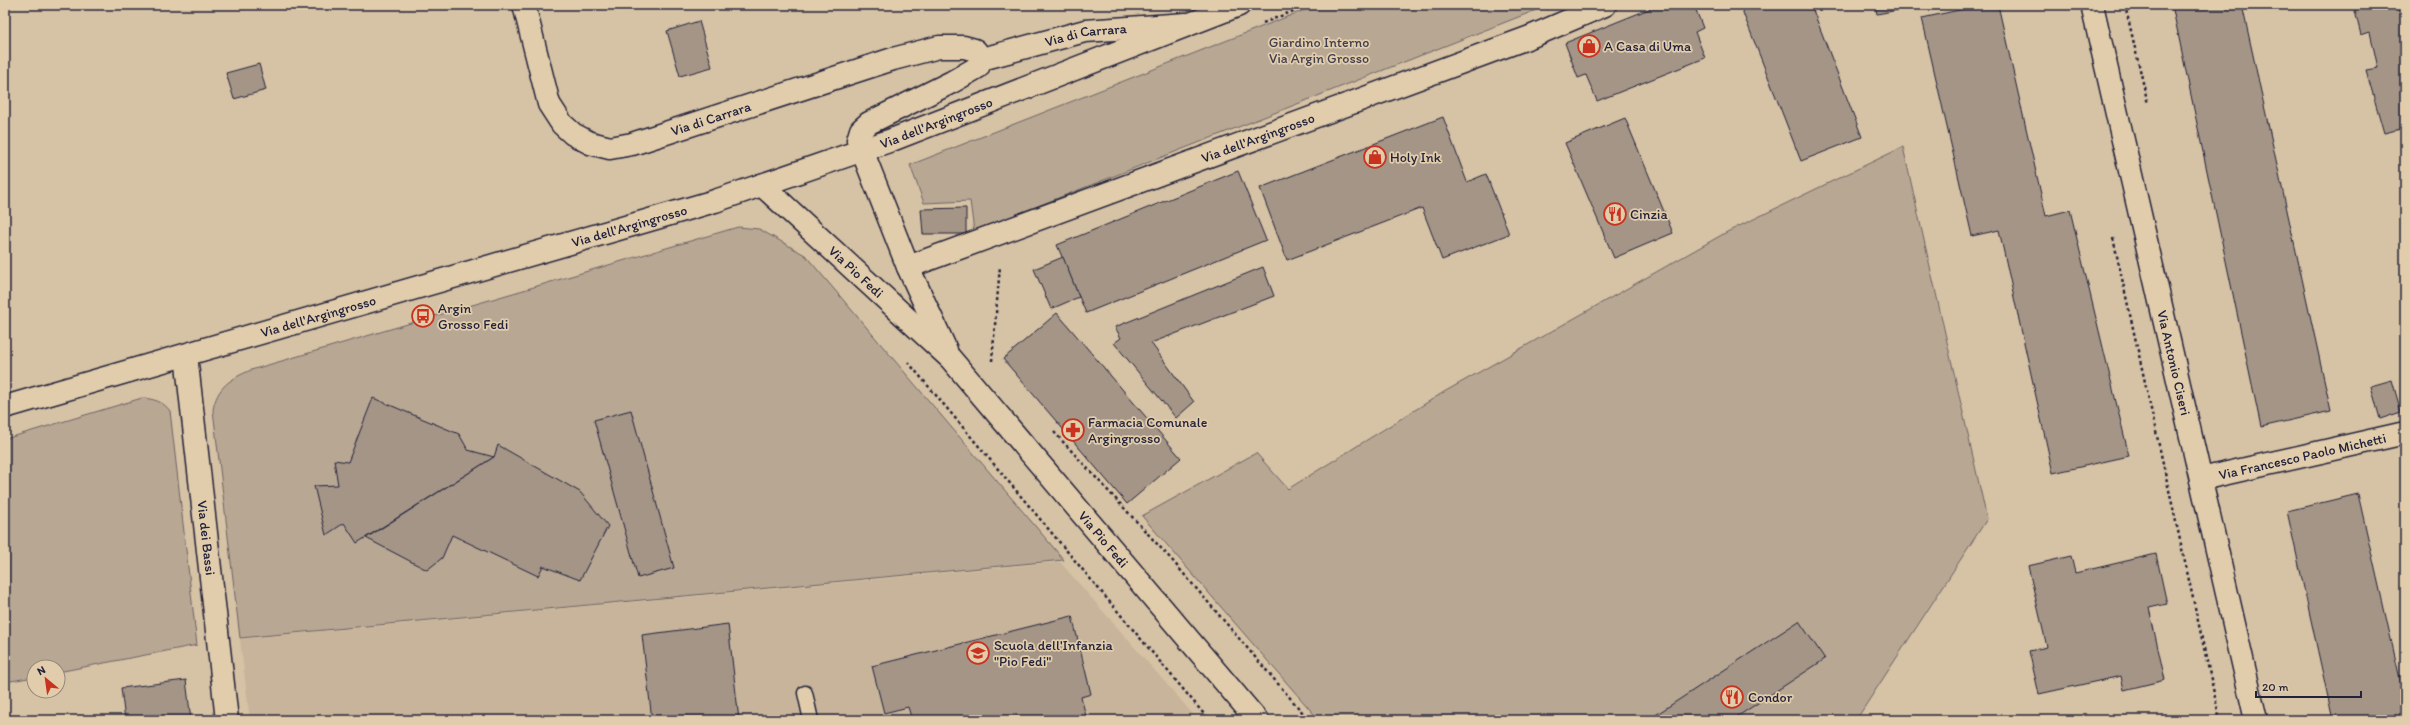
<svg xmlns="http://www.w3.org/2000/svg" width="2410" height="725" viewBox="0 0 2410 725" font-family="Itim,sans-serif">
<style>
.built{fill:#c7b49b}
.green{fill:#b8a793;stroke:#6d6467}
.building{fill:#a49587;stroke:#22223b}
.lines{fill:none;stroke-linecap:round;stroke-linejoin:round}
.lane-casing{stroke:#22223b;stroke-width:17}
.street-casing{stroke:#22223b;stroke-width:25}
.secondary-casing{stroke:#22223b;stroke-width:25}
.path{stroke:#22223b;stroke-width:2.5;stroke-dasharray:3 3;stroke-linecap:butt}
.lane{stroke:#e1ccab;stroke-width:14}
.street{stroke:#e1ccab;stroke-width:22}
.secondary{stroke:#e1ccab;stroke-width:22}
.labels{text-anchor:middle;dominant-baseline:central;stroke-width:3.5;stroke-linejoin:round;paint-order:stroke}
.street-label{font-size:14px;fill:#22223b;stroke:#e1ccab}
.park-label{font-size:14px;fill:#403d4d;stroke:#e1ccab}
.poi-label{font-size:14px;fill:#22223b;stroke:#e1ccab;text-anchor:start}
</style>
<rect width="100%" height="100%" fill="#d6c2a4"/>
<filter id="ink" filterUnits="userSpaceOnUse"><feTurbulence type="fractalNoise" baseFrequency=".025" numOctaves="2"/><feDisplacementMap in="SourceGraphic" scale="8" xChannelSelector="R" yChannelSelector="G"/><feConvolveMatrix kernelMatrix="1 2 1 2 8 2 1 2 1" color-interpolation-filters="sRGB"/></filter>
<g filter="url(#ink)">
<polygon class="built" points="1060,562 1198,720 250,720 240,639"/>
<g class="green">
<polygon points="1317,5 1549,5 974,231 970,201 924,203 910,165"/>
<polygon points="1903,147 1987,519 1856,720 1319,720 1142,516 1256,453 1288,489 1444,392 1727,232"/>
<path d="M738,227L759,229L805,255L1064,560L240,638L213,410C217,387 230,379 251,370Z"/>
<path d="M142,398C153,399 163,401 170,411L197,645L58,672V667H34V677L5,682V439Z"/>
</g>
<g class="building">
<polygon points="1659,5 1694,5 1703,28 1695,32 1705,58 1597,101 1586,75 1578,78 1565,43"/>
<polygon points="1740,5 1811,5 1862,137 1801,161"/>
<polygon points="1875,5 1908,5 1909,8 1877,14"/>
<polygon points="1983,5 1998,5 2046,216 2070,210 2129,456 2053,473 1999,230 1972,236 1922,18"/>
<polygon points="2172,5 2242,5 2331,411 2261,427"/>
<polygon points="2364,5 2405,5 2405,128 2384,133 2366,70 2378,68 2370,32 2361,35 2354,7"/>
<polygon points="699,21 712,67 680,76 667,31"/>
<polygon points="259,64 266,90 234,99 226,73"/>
<polygon points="1443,117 1467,182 1486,174 1509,234 1442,260 1422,208 1287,260 1260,188"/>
<polygon points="1625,118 1673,233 1614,258 1565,143"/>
<polygon points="1238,171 1266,240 1086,313 1057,245"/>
<polygon points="966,208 966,234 923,234 921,209"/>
<polygon points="1063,257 1079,297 1051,309 1034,269"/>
<polygon points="1263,267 1274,296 1151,343 1194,402 1176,418 1114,343 1121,338 1115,327"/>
<polygon points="1057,313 1181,458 1127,504 1003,359"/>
<polygon points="2392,380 2401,412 2380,419 2371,386"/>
<polygon points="373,398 459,434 468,450 494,457 357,543 344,523 326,535 314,486 338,485 334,460 348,462"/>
<polygon points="631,410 674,568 638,578 594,420"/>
<polygon points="498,445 580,492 608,526 580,580 543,566 538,576 452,535 442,558 427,570 366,538 494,457"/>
<polygon points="2358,494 2405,701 2405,720 2333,720 2287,511"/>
<polygon points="2156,554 2167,604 2149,608 2165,680 2124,690 2121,676 2039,694 2029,651 2047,647 2028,566 2071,556 2075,573"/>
<polygon points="1072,616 1091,694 1081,697 1087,720 912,720 908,707 884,713 872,666"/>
<polygon points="1799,621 1825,659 1732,720 1648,720"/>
<polygon points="728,624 739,720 652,720 642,635"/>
<polygon points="186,680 191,720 125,720 121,688"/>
</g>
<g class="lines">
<g class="lane-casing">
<polyline id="lane" points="805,693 811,720"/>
</g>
<g class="street-casing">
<g id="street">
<path id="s1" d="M524,5L549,104L562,124L573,134L590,143L610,148L632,144L893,59L939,47H964L975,50L982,59"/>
<path id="s2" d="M2092,5L2256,720"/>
<path id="s3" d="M982,59L1085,31L1186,24"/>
<path id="s4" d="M762,185L950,358L1257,720"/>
<path id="s5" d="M908,267L1530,37L1605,5"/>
<polyline points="946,350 908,267 858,140 861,130 869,123 952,82 978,67 982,59"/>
<path id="s6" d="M186,355L227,720"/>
<path id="s7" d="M2201,479L2405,433"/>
</g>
</g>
<g class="secondary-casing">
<g id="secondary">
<path id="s8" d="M5,407L715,201L889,141L1239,5"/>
</g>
</g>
<g class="path">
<polyline points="2125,5 2148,104"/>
<polyline points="1263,23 1309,5"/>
<polyline points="2113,238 2220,720"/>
<polyline points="992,361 1000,266"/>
<polyline points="908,362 1209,720"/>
<polyline points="1054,432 1171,559 1309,720"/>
</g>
<use href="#lane" class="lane"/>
<use href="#street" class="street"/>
<use href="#secondary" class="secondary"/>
</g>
</g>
<defs>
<g id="shop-ring" transform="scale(1.15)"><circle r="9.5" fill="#e1ccab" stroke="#c8321e" stroke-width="1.5"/><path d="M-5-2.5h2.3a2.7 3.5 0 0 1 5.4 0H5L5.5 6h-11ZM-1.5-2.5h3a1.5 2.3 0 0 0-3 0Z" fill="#c8321e"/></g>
<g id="restaurant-ring" transform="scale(1.15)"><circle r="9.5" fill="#e1ccab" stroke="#c8321e" stroke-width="1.5"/><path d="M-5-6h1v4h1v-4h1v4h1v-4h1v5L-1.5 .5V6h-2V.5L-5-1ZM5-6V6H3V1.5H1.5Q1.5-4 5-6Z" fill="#c8321e"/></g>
<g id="bus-ring" transform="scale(1.15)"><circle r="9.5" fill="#e1ccab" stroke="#c8321e" stroke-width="1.5"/><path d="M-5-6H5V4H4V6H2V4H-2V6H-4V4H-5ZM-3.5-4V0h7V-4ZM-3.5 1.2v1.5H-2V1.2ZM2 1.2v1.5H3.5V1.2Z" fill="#c8321e"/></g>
<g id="pharmacy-ring" transform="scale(1.15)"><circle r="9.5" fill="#e1ccab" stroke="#c8321e" stroke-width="1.5"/><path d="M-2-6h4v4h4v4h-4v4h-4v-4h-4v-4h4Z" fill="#c8321e"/></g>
<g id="school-ring" transform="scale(1.15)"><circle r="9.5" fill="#e1ccab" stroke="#c8321e" stroke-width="1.5"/><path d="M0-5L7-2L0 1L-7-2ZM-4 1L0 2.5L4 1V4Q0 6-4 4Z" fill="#c8321e"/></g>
</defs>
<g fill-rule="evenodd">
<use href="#shop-ring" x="1589" y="46"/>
<use href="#shop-ring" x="1375" y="157"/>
<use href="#restaurant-ring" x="1615" y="214"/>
<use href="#bus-ring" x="423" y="316"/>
<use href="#pharmacy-ring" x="1073" y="430"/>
<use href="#school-ring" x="978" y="653"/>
<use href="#restaurant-ring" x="1732" y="697"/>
</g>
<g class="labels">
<g class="street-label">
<text stroke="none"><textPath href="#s3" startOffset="107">Via di Carrara</textPath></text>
<text stroke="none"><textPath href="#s1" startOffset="286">Via di Carrara</textPath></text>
<text stroke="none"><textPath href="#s8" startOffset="974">Via dell'Argingrosso</textPath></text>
<text stroke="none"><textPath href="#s5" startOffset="373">Via dell'Argingrosso</textPath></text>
<text stroke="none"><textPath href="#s8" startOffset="650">Via dell'Argingrosso</textPath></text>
<text stroke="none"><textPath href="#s4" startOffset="128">Via Pio Fedi</textPath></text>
<text stroke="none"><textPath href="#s8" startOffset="326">Via dell'Argingrosso</textPath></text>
<text stroke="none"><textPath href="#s2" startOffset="367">Via Antonio Ciseri</textPath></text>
<text stroke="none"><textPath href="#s7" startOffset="104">Via Francesco Paolo Michetti</textPath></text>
<text stroke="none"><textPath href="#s6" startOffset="184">Via dei Bassi</textPath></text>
<text stroke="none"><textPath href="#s4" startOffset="493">Via Pio Fedi</textPath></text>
</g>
<g class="park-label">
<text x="1319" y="42">Giardino Interno<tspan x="1319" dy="16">Via Argin Grosso</tspan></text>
</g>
<g class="poi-label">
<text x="1604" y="46">A Casa di Uma</text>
<text x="1390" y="157">Holy Ink</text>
<text x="1630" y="214">Cinzia</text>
<text x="438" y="308">Argin<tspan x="438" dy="16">Grosso Fedi</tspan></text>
<text x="1088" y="422">Farmacia Comunale<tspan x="1088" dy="16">Argingrosso</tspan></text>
<text x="994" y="645">Scuola dell'Infanzia<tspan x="994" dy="16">"Pio Fedi"</tspan></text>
<text x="1748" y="697">Condor</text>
</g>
</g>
<rect width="2410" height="725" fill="none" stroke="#e1ccab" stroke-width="20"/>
<rect x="10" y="10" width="2390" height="705" fill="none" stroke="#22223b" stroke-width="1.5" filter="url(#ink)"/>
<g transform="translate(46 679) rotate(331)"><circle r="19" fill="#e1ccab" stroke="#95887e"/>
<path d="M0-3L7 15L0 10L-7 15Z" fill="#c8321e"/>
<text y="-6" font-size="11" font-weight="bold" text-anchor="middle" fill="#22223b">N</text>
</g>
<path d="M2256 691v6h105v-6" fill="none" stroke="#22223b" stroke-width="2"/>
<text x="2262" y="691" font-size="12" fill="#22223b" stroke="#e1ccab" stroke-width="3" paint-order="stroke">20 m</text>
</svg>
